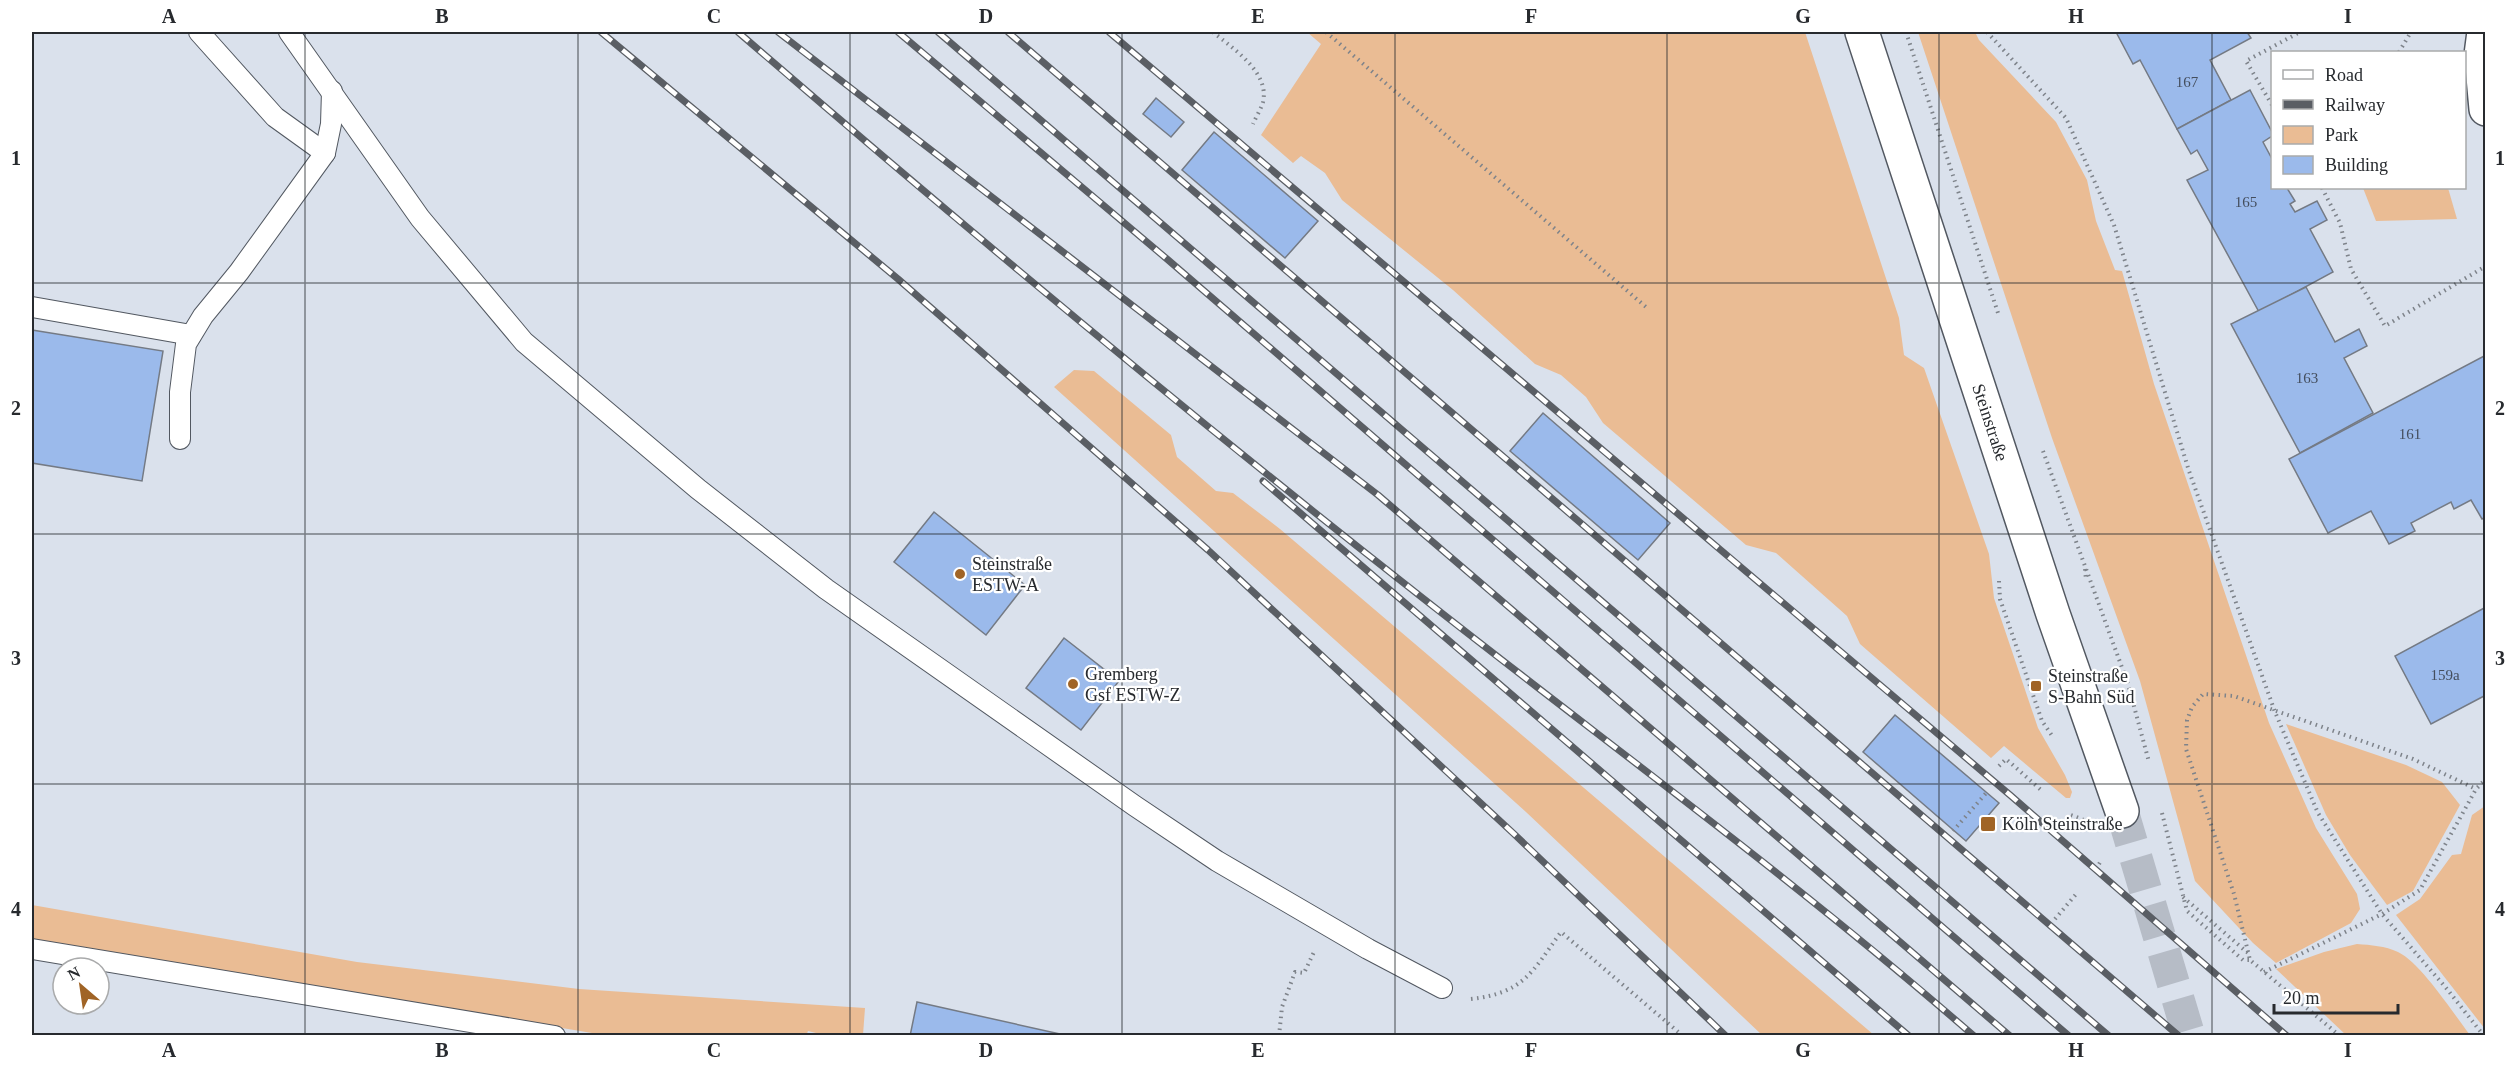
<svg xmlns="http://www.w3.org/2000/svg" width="2517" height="1067" viewBox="0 0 2517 1067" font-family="Georgia,serif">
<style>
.green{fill:#eabc94}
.building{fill:#9bbaeb;stroke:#747a84;stroke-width:1.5}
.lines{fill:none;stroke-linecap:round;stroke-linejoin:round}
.secondary-tunnel{stroke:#b6bcc6;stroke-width:33;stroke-dasharray:33 16;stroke-linecap:butt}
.service-casing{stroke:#525861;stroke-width:22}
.minor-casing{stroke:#525861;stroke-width:36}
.secondary-casing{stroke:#525861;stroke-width:36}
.path{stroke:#7e838a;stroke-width:4;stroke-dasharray:1.5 4.5;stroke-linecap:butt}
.service{stroke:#fff;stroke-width:20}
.minor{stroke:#fff;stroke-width:33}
.secondary{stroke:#fff;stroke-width:33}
.rail-casing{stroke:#5a5e64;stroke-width:7}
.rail{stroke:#fff;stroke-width:4.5;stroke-dasharray:14;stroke-linecap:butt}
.grid{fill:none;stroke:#272a2e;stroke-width:1.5;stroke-opacity:0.55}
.poi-dot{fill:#a06426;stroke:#fff;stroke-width:2}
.labels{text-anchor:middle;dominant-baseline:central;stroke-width:4.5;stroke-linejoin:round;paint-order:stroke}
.number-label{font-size:15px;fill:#444e5d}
.street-label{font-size:18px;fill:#272a2e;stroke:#fff}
.poi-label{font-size:18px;fill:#272a2e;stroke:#fff;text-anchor:start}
.neatline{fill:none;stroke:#272a2e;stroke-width:2}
.grid-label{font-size:20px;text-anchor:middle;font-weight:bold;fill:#272a2e}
</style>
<rect width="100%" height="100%" fill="#dae1ec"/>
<g class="green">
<polygon points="1307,32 1805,32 1899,318 1904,355 1924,368 1989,554 1994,598 2038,728 2065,775 2072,792 2070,798 2066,798 2004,746 1991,758 1860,644 1847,616 1776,553 1746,545 1603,423 1586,397 1561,375 1535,364 1453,290 1342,200 1325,173 1301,156 1293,163 1261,135 1321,44"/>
<polygon points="1918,32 1975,32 1979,40 2056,122 2087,180 2096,221 2115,270 2122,271 2154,384 2269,723 2316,828 2357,894 2360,909 2351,923 2276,963 2253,943 2195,881 2140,681 2052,438"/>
<polygon points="2363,188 2448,188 2457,219 2376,221"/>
<polygon points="1074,370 1094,371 1171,435 1177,457 1216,491 1233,493 1280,529 1874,1035 1762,1035 1526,812 1054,387"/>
<polygon points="2286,724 2406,765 2442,782 2460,805 2413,891 2387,905 2350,855 2326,815"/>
<polygon points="2485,806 2485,1029 2396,915 2420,899 2452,855 2461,854 2472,815"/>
<polygon points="32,905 357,962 579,989 865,1008 863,1035 824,1035 808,1031 806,1036 604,1035 32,940"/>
<path d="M2357,944C2371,945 2385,946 2398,952C2421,963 2453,1013 2470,1035H2346L2276,969L2324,952Z"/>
</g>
<g class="building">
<polygon points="2116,32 2247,32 2251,38 2210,60 2231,100 2177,129 2140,60 2133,64"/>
<polygon points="2250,90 2272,132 2272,136 2263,142 2272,159 2272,188 2287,188 2295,201 2290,204 2295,212 2317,201 2327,220 2310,229 2333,272 2259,312 2187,180 2208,170 2197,150 2191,154 2177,129"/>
<polygon points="1156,98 1184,122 1171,137 1143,114"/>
<polygon points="1214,132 1318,221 1285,258 1182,170"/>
<polygon points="2306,287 2335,342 2359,329 2367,346 2344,358 2373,413 2300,453 2231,324"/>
<polygon points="32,330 163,351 142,481 32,463"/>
<polygon points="2486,355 2486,517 2482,519 2471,500 2454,509 2451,502 2411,523 2415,531 2389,544 2371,511 2328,533 2289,459"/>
<polygon points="1543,413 1670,523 1638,560 1510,451"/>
<polygon points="934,512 1025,585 986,635 894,562"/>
<polygon points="2486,607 2486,695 2431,724 2395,656"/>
<polygon points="1064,638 1119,681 1081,730 1026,688"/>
<polygon points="1895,715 1999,803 1966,841 1863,752"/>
<polygon points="917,1002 1069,1036 910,1036"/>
</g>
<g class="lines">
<polyline class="secondary-tunnel" points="2122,811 2189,1036"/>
<g class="service-casing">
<g id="service">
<polyline points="199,32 275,117 325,153"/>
<polyline points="289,32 420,218 524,342 698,489 826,589 1135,806 1217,861 1368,949 1442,988"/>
<polyline points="32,307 191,335"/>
<polyline points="180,439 180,392 186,344 203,316 239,272 325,153 331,124 332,91"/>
<polyline points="32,949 555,1036"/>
</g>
</g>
<g class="minor-casing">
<polyline id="minor" points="2484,32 2481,55 2486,109"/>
</g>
<g class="secondary-casing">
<g id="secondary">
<path id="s1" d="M1862,32L2053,614L2122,811"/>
</g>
</g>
<g class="path">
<path d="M1213,32C1232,48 1270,72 1263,102C1261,109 1256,117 1253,124"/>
<polyline points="1326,32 1646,307"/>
<polyline points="1906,32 1998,313"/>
<polyline points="1987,32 2066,118 2114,225 2189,471 2275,712 2318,813 2382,914 2447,989 2484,1036"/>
<polyline points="2399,52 2411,32"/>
<polyline points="2272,105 2246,61 2300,32"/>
<polyline points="2322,188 2340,223 2351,269 2385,326 2486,266"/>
<polyline points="2043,451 2128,684 2149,762"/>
<polyline points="2085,569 2086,580"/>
<polyline points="1999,581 2000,599 2042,721 2053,737"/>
<polyline points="1999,766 2006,759 2041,790"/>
<polyline points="2162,813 2187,911 2243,960 2250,960"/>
<polyline points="2071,815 2084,820"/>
<polyline points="1953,831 1987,792"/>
<polyline points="2099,864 2101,861"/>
<polyline points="2183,897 2248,953"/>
<polyline points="2055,919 2077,893"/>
<polyline points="2264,972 2382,914 2420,890 2476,789 2486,779"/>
<path d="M1471,999C1524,993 1532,972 1561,932L1683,1036"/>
<polyline points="1279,1036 1282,1007 1295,972 1304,973 1314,952"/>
<polyline points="2340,1036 2250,960 2234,894 2186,749 2187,720 2192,707 2203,694 2234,696 2413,759 2476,789"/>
</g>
<use href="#service" class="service"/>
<use href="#minor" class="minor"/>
<use href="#secondary" class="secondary"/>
<g class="rail-casing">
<g id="rail">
<polyline points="601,32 898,279 1208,550 1513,833 1726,1036"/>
<path d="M738,32C958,222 1181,408 1410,588C1598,737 1793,878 1974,1036"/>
<polyline points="778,32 1378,495 2010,1036"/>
<polyline points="898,32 1167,259 2069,1036"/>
<polyline points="938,32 2109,1036"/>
<polyline points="1008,32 2179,1036"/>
<polyline points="1109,32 2010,795 2287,1036"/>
<polyline points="1263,481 1909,1036"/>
</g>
</g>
<use href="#rail" class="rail"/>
</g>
<path class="grid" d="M305,32V1036M578,32V1036M850,32V1036M1122,32V1036M1395,32V1036M1667,32V1036M1939,32V1036M2212,32V1036M32,283H2486M32,534H2486M32,784H2486"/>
<g class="poi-dot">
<circle cx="960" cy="574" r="6"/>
<circle cx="1073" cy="684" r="6"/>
<rect x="2030" y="680" width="12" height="12" rx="3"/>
<rect x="1980" y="816" width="16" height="16" rx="3"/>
</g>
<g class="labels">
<g class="number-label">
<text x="2187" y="82">167</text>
<text x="2246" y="202">165</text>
<text x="2307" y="378">163</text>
<text x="2410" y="434">161</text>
<text x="2445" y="675">159a</text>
</g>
<g class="street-label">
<text stroke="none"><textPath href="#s1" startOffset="411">Steinstraße</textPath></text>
</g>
<g class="poi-label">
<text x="972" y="564">Steinstraße<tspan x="972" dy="21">ESTW-A</tspan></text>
<text x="1085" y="674">Gremberg<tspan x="1085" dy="21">Gsf ESTW-Z</tspan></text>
<text x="2048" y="676">Steinstraße<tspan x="2048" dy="21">S-Bahn Süd</tspan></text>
<text x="2002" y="824">Köln Steinstraße</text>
</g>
</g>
<rect width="2517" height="1067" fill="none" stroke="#ffffff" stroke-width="66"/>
<rect x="2271" y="51" width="195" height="138" fill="#ffffff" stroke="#a9aaab" stroke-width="1.5"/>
<rect x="2283" y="70" width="30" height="9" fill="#ffffff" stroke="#a9aaab" stroke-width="1.5"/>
<text x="2325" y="81" font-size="18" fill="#272a2e">Road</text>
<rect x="2283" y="100" width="30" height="9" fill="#5a5e64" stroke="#a9aaab" stroke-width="1.5"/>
<text x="2325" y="111" font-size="18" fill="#272a2e">Railway</text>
<rect x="2283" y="126" width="30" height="18" fill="#eabc94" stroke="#a9aaab" stroke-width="1.5"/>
<text x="2325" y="141" font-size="18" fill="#272a2e">Park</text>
<rect x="2283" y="156" width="30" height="18" fill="#9bbaeb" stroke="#a9aaab" stroke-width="1.5"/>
<text x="2325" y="171" font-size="18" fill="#272a2e">Building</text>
<g transform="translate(81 986) rotate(331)"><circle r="28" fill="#ffffff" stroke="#a9aaab" stroke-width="1.5"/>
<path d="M0-4.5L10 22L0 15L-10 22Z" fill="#a06426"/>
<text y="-9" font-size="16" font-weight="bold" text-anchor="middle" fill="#272a2e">N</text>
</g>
<path d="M2274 1004v9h124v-9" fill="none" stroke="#272a2e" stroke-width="3"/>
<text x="2283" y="1004" font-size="18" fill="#272a2e" stroke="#ffffff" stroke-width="4.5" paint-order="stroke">20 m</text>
<rect x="33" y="33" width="2451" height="1001" class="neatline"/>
<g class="grid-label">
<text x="169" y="23">A</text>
<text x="442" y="23">B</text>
<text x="714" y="23">C</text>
<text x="986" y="23">D</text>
<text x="1258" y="23">E</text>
<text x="1531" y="23">F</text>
<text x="1803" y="23">G</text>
<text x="2076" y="23">H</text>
<text x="2348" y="23">I</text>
<text x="16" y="165">1</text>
<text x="2500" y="165">1</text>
<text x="16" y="415">2</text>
<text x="2500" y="415">2</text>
<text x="16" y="665">3</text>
<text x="2500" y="665">3</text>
<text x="16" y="916">4</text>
<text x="2500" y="916">4</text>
<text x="169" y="1057">A</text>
<text x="442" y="1057">B</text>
<text x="714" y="1057">C</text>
<text x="986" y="1057">D</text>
<text x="1258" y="1057">E</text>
<text x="1531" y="1057">F</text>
<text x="1803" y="1057">G</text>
<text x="2076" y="1057">H</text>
<text x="2348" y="1057">I</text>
</g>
</svg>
